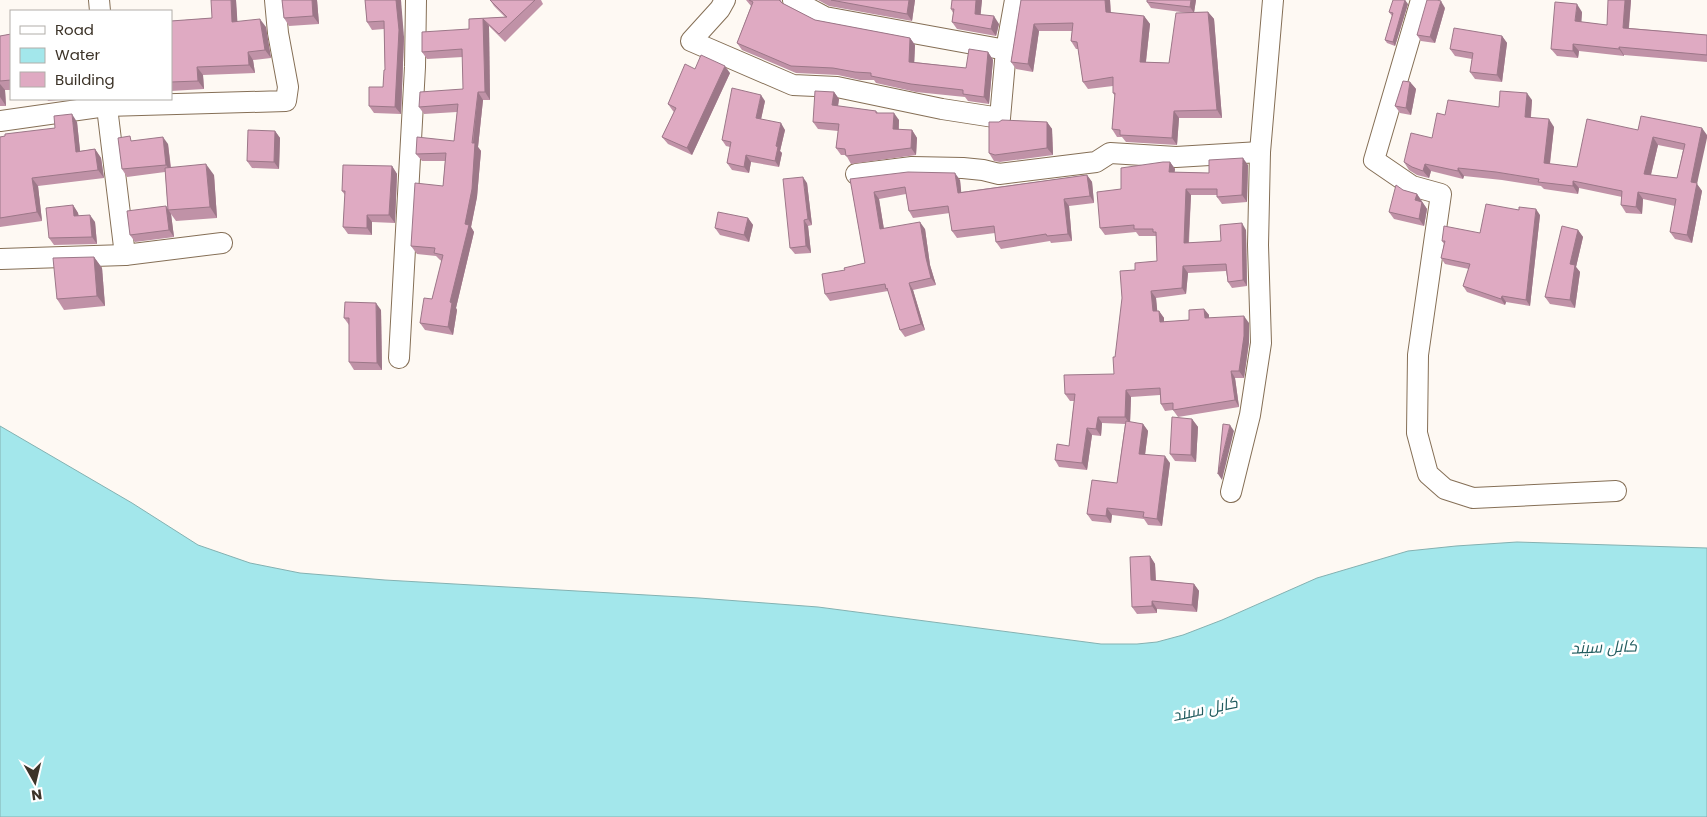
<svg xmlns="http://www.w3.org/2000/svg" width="1707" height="817" viewBox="0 0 1707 817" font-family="Poppins,Cairo,sans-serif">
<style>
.water{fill:#a3e7eb;stroke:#84b1b1}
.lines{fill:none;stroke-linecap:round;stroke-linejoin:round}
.minor-casing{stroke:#856f56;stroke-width:22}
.minor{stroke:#fff;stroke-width:20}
.wall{fill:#c092a7;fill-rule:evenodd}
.shaded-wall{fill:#9c7788}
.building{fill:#dfaac2;stroke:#9c7788;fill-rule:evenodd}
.labels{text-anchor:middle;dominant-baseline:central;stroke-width:5;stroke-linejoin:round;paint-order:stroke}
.water-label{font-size:16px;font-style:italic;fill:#225c5f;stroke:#fff}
</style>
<rect width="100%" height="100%" fill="#fef9f3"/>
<polygon class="water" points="0,426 132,503 198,545 250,563 300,573 385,580 699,598 818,607 1101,644 1137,644 1157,642 1183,635 1222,620 1317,578 1408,551 1456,546 1517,542 1707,548 1707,817 0,817"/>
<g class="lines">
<g class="minor-casing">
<g id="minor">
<polyline points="99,0 100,11"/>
<polyline points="725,0 720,9 691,41 793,85 837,87 942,109 1000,118 1006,50 1015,0"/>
<polyline points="793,0 825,17 1006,50"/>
<polyline points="1421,0 1374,160 1412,186 1441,194 1418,355 1417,433 1428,474 1445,489 1473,498 1616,491"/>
<polyline points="106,99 125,255"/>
<polyline points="0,121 106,106 286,101 288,87 278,33 275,0"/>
<polyline points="856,174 912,167 963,168 983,170 999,174 1096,162 1110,153 1176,157 1260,152"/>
<polyline points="1,259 125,255 222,243"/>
<polyline points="399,358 415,67 416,0"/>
<polyline points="1231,492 1250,415 1261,343 1258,245 1260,152 1273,0"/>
</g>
</g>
<use href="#minor" class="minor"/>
</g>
<g class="wall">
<polygon points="236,0 237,22 266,27 271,58 253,60 255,73 203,75 204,89 171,91 171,21 212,18"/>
<polygon points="282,0 317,0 319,24 289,26 284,18"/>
<polygon points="365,0 404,37 401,114 374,113 369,106 383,87 385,70 384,29 372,30 367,22"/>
<polygon points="490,0 541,0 543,4 505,42 489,26 490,100 483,100 478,147 481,151 477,197 471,227 474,232 456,308 457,310 453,335 425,330 420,323 432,299 442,261 440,260 436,256 417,254 411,246 443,186 445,161 422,161 416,154 454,141 457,112 424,114 419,107 463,89 463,57 427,59 422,52 469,29 469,19 505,17 494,6"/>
<polygon points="746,0 781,0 782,3 815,20 910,38 915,45 914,62 966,68 988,52 993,60 989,104 968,101 965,97 916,92 876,83 874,80 860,80 838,75 796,73 742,50 737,43 751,6"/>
<polygon points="818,0 915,0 912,21 829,6"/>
<polygon points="982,0 980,15 999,24 996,36 957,29 952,22 953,13 951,9"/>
<polygon points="1021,0 1110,0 1111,13 1144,16 1150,24 1146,62 1169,63 1188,13 1151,8 1147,2 1147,0 1196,0 1194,12 1208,12 1214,19 1222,118 1179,118 1177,145 1126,142 1122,137 1117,137 1112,129 1115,96 1113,93 1113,86 1088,89 1083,82 1078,49 1076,49 1071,41 1072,31 1039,31 1033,72 1016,69 1011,62"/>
<polygon points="1631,0 1629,28 1707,35 1707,62 1624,55 1624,56 1579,51 1578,58 1557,56 1551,49 1582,12 1581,22 1607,25"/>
<polygon points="1408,4 1395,46 1387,43 1385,40 1392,16 1389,12"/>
<polygon points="1445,8 1435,43 1421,41 1417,35"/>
<polygon points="11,34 11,90 5,90 6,106 0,106 0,36"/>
<polygon points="1502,36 1507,43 1502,82 1475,79 1470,72 1472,59 1455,56 1450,49"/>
<polygon points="695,69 730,73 692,155 668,144 662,137 674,112 673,111 668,104"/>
<polygon points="1410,82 1416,89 1411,115 1400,113 1395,106"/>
<polygon points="834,92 839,99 838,106 876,111 878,113 899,120 899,130 912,130 917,138 916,155 851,164 846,155 841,155 836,148 838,131 818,129 813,122"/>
<polygon points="47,99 69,99 48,101"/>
<path d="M1532,100L1531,117L1554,127L1550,164L1577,167L1638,130L1702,128L1697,184L1702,191L1692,243L1675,239L1670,232L1675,206L1643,199L1642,214L1626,213L1621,205L1622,197L1579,188L1578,194L1544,189L1541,186L1502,180L1464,176L1463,179L1431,171L1429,178L1417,175L1409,170L1404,162L1432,138L1445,115L1499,107ZM1658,145L1683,150L1677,178L1651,175Z"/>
<polygon points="765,101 761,119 785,130 780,151 782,153 779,167 751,162 749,173 732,170 727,163 730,147 726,146 722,140"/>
<polygon points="77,122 80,151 95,149 101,158 104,178 38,186 42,221 0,227 0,137 55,128"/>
<polygon points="999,122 1047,122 1052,129 1053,155 1000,162 994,161 989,153"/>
<polygon points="275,131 280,138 279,169 252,168 247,161"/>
<polygon points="133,141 168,144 171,167 214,175 217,218 176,221 171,214 174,237 135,242 130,235 166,206 168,210 165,172 127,177 122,169"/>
<polygon points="1170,162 1175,169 1174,172 1209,173 1248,165 1247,202 1222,204 1217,197 1217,195 1191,195 1189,243 1221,241 1246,230 1247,286 1232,288 1228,282 1226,271 1188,273 1186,294 1156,298 1157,311 1159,311 1164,318 1164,322 1189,320 1204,309 1209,315 1209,318 1249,323 1249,342 1244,378 1235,378 1239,407 1178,417 1173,410 1165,411 1161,404 1160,395 1131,397 1130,422 1143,424 1148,431 1145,455 1170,463 1162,526 1148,525 1144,519 1112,515 1111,523 1092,521 1087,514 1117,483 1125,424 1102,423 1101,436 1092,435 1087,470 1059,467 1055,460 1069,446 1074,401 1070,401 1065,394 1114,374 1115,357 1135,270 1157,261 1156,236 1139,236 1136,232 1105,235 1100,228 1121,189"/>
<polygon points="392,166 397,174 395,223 372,222 372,235 348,234 343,227 345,195 342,191"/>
<polygon points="1087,175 1092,182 1094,203 1069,206 1072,241 1051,243 1050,241 1001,249 996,242 995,233 957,238 952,231 950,213 913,218 909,211 906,194 879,199 884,229 925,229 930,265 936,285 913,290 925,330 905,337 900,330 889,293 888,291 830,301 825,294 845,270 865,263 850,179 960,180 961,192"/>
<polygon points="807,183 812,225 808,226 811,253 795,254 790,248"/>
<polygon points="1403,190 1417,194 1427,209 1424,226 1394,219 1389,212"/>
<polygon points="73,205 78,213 79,216 95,222 97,244 54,245 49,238"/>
<polygon points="1540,215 1530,306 1506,302 1505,305 1467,292 1463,286 1469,269 1445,264 1441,258 1444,244 1442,241 1480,233"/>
<polygon points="748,218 753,225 749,242 720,235 715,228"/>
<polygon points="1578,230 1583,237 1576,267 1580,272 1575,308 1550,304 1545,297"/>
<polygon points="94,257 102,268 105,306 64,310 57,299"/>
<polygon points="381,310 382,370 354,370 349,362 349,325 344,318"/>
<polygon points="1192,419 1198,427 1196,462 1175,461 1170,454"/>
<polygon points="1150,556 1155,564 1156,580 1194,584 1199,591 1197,612 1157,609 1157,613 1137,614 1132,607"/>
</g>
<g class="shaded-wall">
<polygon points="231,0 236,0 238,30 232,22"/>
<polygon points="312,0 317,0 319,24 313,16"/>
<polygon points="396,0 401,0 404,37 401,114 395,107"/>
<polygon points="909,0 915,0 912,21 907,14"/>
<polygon points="976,0 982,0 980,22 975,14"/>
<polygon points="1105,0 1110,0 1111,20 1106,12"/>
<polygon points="1191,0 1196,0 1194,13 1190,7"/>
<polygon points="1405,0 1408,4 1395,46 1393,42"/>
<polygon points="1625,0 1631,0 1628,35 1623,28"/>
<polygon points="1441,1 1445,8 1435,43 1430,37"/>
<polygon points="1577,4 1582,12 1581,29 1575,21"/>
<polygon points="1208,12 1214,19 1222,118 1217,110"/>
<polygon points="994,16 999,24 996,36 991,29"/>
<polygon points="1144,16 1150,24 1145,69 1140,62"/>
<polygon points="260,19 266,27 271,58 265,50"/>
<polygon points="483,19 489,26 490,100 485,92"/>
<polygon points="1034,24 1039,31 1033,72 1028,64"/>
<polygon points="1502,36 1507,43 1502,82 1497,75"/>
<polygon points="910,38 915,45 914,69 909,62"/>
<polygon points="1573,44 1579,51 1578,58 1573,51"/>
<polygon points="1619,47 1624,55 1624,56 1619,49"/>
<polygon points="248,52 253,60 255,73 249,65"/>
<polygon points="988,52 993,60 989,104 984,97"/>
<polygon points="725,66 730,73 692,155 687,148"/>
<polygon points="197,67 203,75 204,89 198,81"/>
<polygon points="1410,82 1416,89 1411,115 1406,108"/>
<polygon points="0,84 5,90 6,106 0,97"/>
<polygon points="478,92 483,100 478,147 481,151 477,197 471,227 474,232 456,308 457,310 453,335 448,327 450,302 465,224"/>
<polygon points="834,92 839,99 837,112 832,105"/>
<polygon points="1527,93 1532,100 1530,124 1525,117"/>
<polygon points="761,95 765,101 760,124 756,118"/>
<polygon points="1174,111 1179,118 1177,145 1172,138"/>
<polygon points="894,113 899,120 898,137 893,129"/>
<polygon points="72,114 77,122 81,160 76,152"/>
<polygon points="1549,119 1554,127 1549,170 1544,163"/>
<polygon points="1047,122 1052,129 1053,155 1047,148"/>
<polygon points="781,123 785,130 780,151 782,153 779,167 775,161 776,146"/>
<polygon points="1702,128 1707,135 1707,138 1697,184 1702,191 1692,243 1687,235 1691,182"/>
<polygon points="912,130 917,138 916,155 911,148"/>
<polygon points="275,131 280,138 279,169 274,162"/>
<polygon points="163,137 168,144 171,172 166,165"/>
<polygon points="1653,137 1658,145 1649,182 1644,174"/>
<polygon points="95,149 101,158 104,178 98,170"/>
<polygon points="746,155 751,162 749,173 744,167"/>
<polygon points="1243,158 1248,165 1247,202 1242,195"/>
<polygon points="1170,162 1175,169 1174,179 1169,172"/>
<polygon points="206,164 214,175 217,218 210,207"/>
<polygon points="1425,164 1431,171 1429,178 1423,171"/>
<polygon points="392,166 397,174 395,223 389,215"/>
<polygon points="1458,168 1464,176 1463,179 1458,171"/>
<polygon points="955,173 960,180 962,199 958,193"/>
<polygon points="1087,175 1092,182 1094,203 1090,196"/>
<polygon points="803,177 807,183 812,225 808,219"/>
<polygon points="32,178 38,186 42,221 37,212"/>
<polygon points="1573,181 1579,188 1578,194 1573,186"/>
<polygon points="1186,189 1191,195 1188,250 1184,243"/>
<polygon points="874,192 879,199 885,236 880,229"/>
<polygon points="1638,192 1643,199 1642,214 1636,207"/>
<polygon points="1417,194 1427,209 1424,226 1419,219 1415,200"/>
<polygon points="1064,199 1069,206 1072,241 1068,234"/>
<polygon points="73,205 78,213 79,223 74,216"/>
<polygon points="166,206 171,214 174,237 169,230"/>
<polygon points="1536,209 1540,215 1530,306 1526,300"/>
<polygon points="90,215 95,222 97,244 92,237"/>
<polygon points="367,215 372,222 372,235 367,228"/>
<polygon points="748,218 753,225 749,242 744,235"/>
<polygon points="804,220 808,226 811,253 806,246"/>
<polygon points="920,222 925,229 930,265 936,285 931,278 926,258"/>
<polygon points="1242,223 1246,230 1247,286 1243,280"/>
<polygon points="1578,230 1583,237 1576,267 1580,272 1575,308 1570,300 1570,264"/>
<polygon points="94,257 102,268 105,306 97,296"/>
<polygon points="1183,266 1188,273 1186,294 1182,288"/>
<polygon points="909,283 913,290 925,330 921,324"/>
<polygon points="1151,291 1156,298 1158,318 1153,311"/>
<polygon points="1502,296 1506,302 1505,305 1501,299"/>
<polygon points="376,303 381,310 382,370 377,363"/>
<polygon points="1204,309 1209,315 1209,325 1205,318"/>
<polygon points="1159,311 1164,318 1164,329 1160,322"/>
<polygon points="1244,316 1249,323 1249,342 1244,378 1239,371"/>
<polygon points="1231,371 1235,378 1239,407 1235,400"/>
<polygon points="1126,390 1131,397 1130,424 1125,417"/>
<polygon points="1098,417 1102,423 1101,436 1096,429"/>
<polygon points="1192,419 1198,427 1196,462 1191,455"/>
<polygon points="1143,424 1148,431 1144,462 1139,454"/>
<polygon points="1230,425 1234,431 1222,480 1218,474"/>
<polygon points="1087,428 1092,435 1087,470 1082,463"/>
<polygon points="1165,456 1170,463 1162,526 1157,519"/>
<polygon points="1107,508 1112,515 1111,523 1106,516"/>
<polygon points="1150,556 1155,564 1156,587 1151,580"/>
<polygon points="1194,584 1199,591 1197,612 1192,605"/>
<polygon points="1152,601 1157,609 1157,613 1152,606"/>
</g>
<g class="building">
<polygon points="211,0 231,0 232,22 260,19 265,50 248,52 249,65 197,67 198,81 171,82 171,21 212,18"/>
<polygon points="282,0 312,0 313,16 284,18"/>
<polygon points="365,0 396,0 399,30 395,107 369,106 369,87 383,87 384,70 385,70 384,21 367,22"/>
<polygon points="490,0 535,0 499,34 483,19 485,92 478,92 472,143 475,143 472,189 465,224 469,225 450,302 452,303 448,327 420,323 424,298 432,299 443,255 434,253 435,248 411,246 415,183 443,186 446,153 416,154 417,137 454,141 458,104 419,107 420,92 463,89 462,49 422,52 422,32 469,29 469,19 507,17"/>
<polygon points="749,0 779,0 782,3 815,20 910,38 909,62 966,68 969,49 988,52 984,97 963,94 963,90 911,84 871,76 871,73 855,72 833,68 791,66 737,43 753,2"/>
<polygon points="831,0 909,0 907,14"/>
<polygon points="952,0 976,0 975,14 994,16 991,29 952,22 954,9 951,9"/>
<polygon points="1021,0 1105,0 1106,12 1144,16 1140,62 1169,63 1176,13 1208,12 1217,110 1174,111 1172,138 1120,135 1120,130 1112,129 1115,93 1113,93 1113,77 1083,82 1077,42 1071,41 1073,23 1034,24 1028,64 1011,62"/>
<polygon points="1147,0 1191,0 1190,7 1147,2"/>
<polygon points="1393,0 1405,0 1393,42 1385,40 1393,13 1389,12"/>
<polygon points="1427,0 1437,0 1441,1 1430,37 1417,35"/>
<polygon points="1608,0 1625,0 1623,28 1707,35 1707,55 1619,47 1619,49 1573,44 1573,51 1551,49 1555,2 1577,4 1575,21 1607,25"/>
<polygon points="1454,28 1502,36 1497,75 1470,72 1473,53 1450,49"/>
<polygon points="11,34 11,80 0,81 0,36"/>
<polygon points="701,55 725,66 687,148 662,137 676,108 668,104 685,64 695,69"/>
<polygon points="1403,81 1410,82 1406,108 1395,106"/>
<polygon points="732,88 761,95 756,118 781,123 776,146 778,147 775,161 746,155 744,167 727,163 731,142 722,140"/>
<polygon points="815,91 834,92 832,105 876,111 876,113 894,113 893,129 912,130 911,148 846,156 845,149 836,148 839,124 813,122"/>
<path d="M1500,91L1527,93L1525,117L1549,119L1544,163L1577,167L1587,119L1638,130L1641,116L1702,128L1691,182L1697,183L1687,235L1670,232L1676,199L1638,192L1636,207L1621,205L1622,191L1573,181V186L1538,182L1539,179L1496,172L1458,168V171L1425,164L1423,171L1412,167L1404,162L1411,133L1432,138L1437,113L1445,115L1448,100L1499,107ZM1653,137L1685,144L1677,178L1644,174Z"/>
<polygon points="72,114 76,152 95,149 98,170 32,178 37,212 0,218 0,137 5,136 5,134 55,128 54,116"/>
<polygon points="1002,120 1047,122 1047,148 995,155 989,153 989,122 999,122"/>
<polygon points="248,130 275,131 274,162 247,161"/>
<polygon points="130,136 131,141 163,137 166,165 122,169 118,138"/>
<polygon points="1243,158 1242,195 1217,197 1217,189 1186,189 1184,243 1221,241 1220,225 1242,223 1243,280 1228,282 1226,264 1183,266 1182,288 1151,291 1153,311 1159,311 1160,322 1189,320 1189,310 1204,309 1205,318 1244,316 1244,336 1239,371 1231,371 1235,400 1173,410 1173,403 1161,404 1160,388 1126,390 1125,417 1098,417 1096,429 1087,428 1082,463 1055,460 1057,444 1069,446 1075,394 1065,394 1064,375 1114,374 1113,357 1115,357 1122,298 1120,271 1135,270 1135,263 1157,261 1156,232 1153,232 1153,229 1134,229 1134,225 1100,228 1097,192 1121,189 1121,168 1163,162 1170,162 1169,172 1209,173 1209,160"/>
<polygon points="206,164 210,207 168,210 165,168"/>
<polygon points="343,165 392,166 389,215 367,215 367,228 343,227 345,191 342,191"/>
<polygon points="908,172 955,173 958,193 1087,175 1090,196 1064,199 1068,234 1047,236 1046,234 996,242 994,226 952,231 948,206 909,211 905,187 874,192 880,229 920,222 926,258 931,278 909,283 921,324 900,330 887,288 886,289 885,284 825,294 822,274 845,270 844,268 865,263 850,179"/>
<polygon points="803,177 808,219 804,220 806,246 790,248 783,179"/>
<polygon points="1396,185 1403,190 1417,194 1415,200 1422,202 1419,219 1389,212"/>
<polygon points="1486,204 1519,210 1519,207 1536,209 1526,300 1502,296 1501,299 1463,286 1470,264 1441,258 1445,241 1442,241 1444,226 1480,233"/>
<polygon points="73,205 74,216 90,215 92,237 49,238 46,208"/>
<polygon points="166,206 169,230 130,235 127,211"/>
<polygon points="718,212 748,218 744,235 715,228"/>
<polygon points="1562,226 1578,230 1570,264 1575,265 1570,300 1545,297"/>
<polygon points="94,257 97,296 57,299 53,258"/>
<polygon points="345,302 376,303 377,363 349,362 349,318 344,318"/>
<polygon points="1172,417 1192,419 1191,455 1170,454"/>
<polygon points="1126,421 1143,424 1139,454 1165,456 1157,519 1143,517 1144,512 1107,508 1106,516 1087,514 1092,480 1117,483"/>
<polygon points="1223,424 1230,425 1218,474"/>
<polygon points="1150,556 1151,580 1194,584 1192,605 1152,601 1152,606 1132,607 1130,557"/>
</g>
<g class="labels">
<g class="water-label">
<text transform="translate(1604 647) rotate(-2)">کابل سيند</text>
<text transform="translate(1205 709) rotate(-12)">کابل سيند</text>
</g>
</g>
<rect x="10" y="10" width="162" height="90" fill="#ffffff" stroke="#b1aea9"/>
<rect x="20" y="26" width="25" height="8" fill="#ffffff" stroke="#b1aea9"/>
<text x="55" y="35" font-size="15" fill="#3d3429">Road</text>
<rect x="20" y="48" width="25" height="15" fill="#a3e7eb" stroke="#b1aea9"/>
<text x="55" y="60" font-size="15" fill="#3d3429">Water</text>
<rect x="20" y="72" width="25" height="15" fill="#dfaac2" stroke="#b1aea9"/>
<text x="55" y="85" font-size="15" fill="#3d3429">Building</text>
<g transform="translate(35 782) rotate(172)" stroke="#ffffff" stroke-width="4" paint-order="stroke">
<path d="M0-4L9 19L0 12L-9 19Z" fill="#3d3429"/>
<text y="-8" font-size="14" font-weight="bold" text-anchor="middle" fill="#3d3429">N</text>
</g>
</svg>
